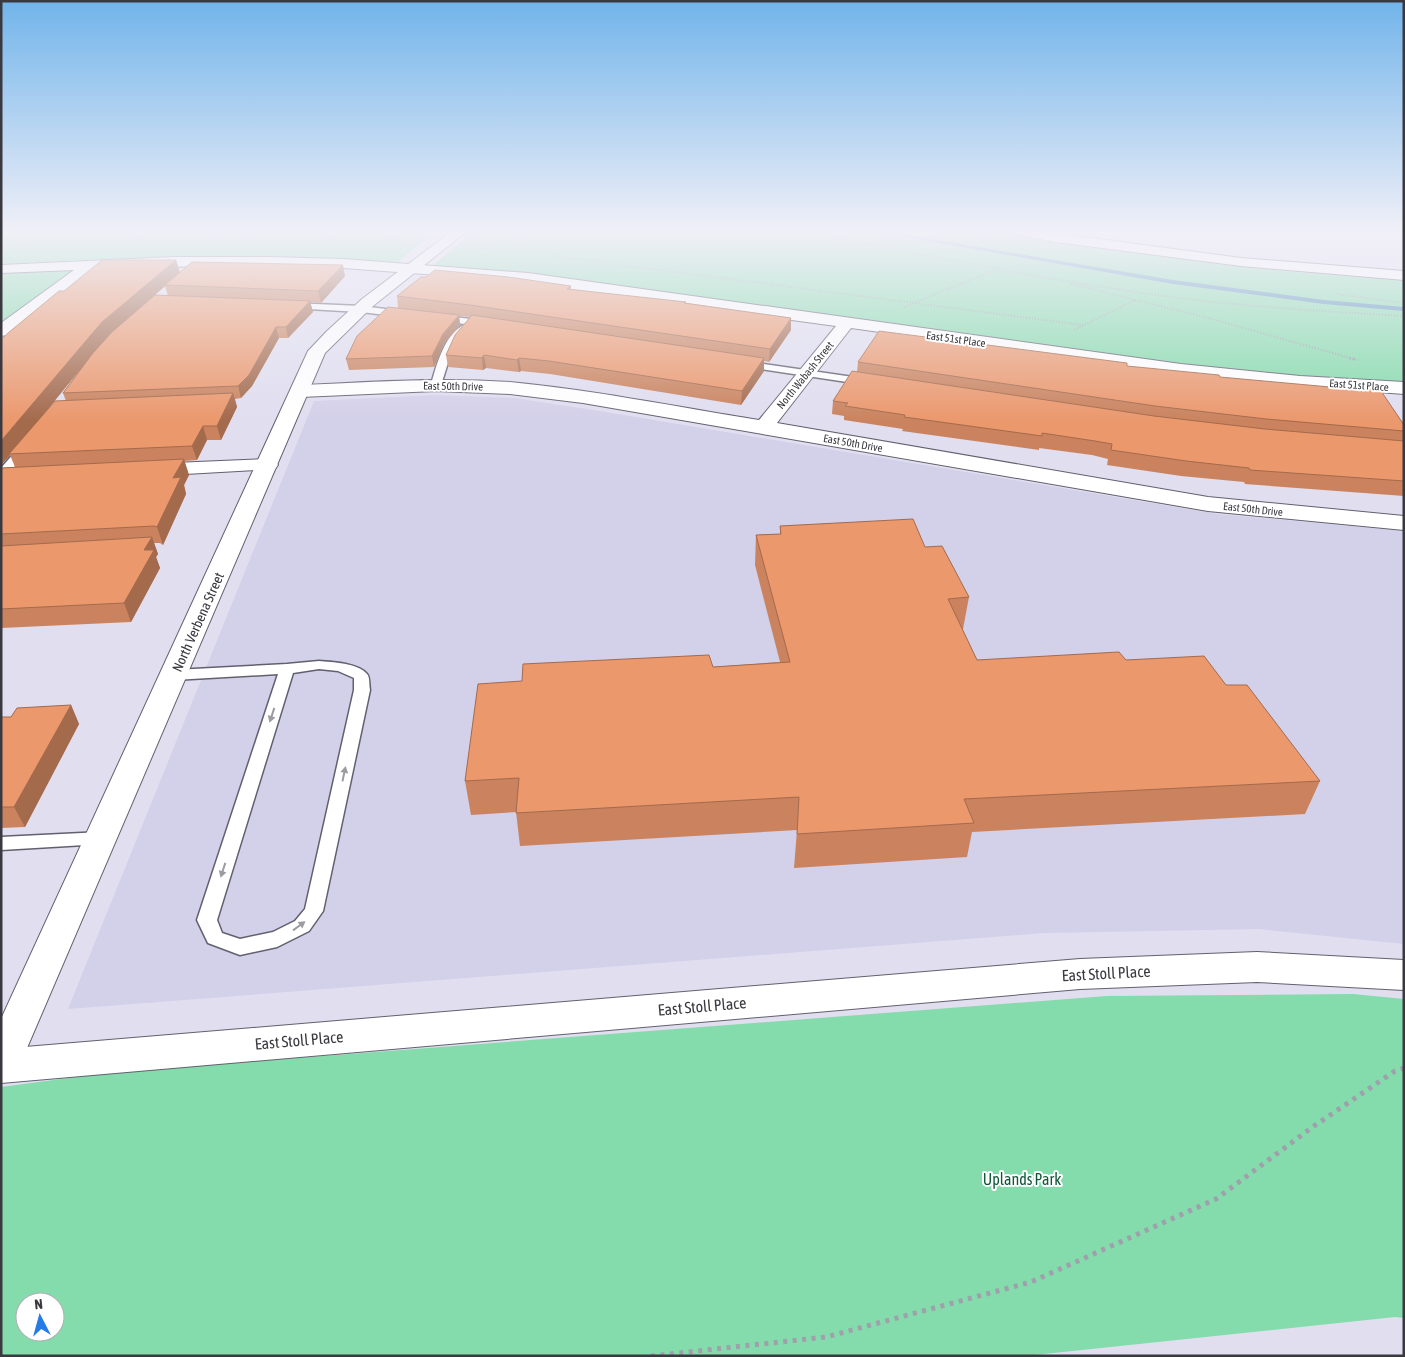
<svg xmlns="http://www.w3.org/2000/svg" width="1405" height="1357" viewBox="0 0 1405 1357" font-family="'Asap Condensed',sans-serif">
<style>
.built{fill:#d3d0e9}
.green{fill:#84dbab;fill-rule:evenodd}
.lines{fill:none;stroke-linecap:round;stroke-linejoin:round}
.stream{fill:#5590b9;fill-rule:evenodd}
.service-casing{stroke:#62606f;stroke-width:3}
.minor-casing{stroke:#62606f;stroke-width:2}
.tertiary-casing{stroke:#62606f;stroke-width:2}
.path-far2{stroke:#a09fac;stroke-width:2;stroke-dasharray:1 2;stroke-linecap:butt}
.path-far1{stroke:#a09fac;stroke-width:2.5;stroke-dasharray:2 2.5;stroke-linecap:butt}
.path{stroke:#a09fac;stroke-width:5;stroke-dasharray:4 5.5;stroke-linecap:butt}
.service{fill:#fff;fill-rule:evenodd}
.minor{fill:#fff;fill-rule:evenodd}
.tertiary{fill:#fff;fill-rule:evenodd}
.wall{fill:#ca835e;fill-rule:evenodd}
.shaded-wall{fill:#a46a4c}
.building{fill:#eb986d;stroke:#a46a4c}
.oneway{fill:#9c9ca0}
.labels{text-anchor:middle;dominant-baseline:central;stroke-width:4;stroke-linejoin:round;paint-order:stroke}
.far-street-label{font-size:11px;fill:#3a3940;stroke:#fff}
.street-label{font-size:14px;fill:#3a3940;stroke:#fff}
.near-street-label{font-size:16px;fill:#3a3940;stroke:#fff}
.near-park-label{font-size:16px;fill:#0e5737;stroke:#fff}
</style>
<rect width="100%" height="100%" fill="#e0deef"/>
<polygon class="built" points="434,395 515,398 606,412 1217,514 1404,531 1404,944 1259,929 1045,933 68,1009 314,401"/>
<g class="green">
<polygon points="1,231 435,231 398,262 234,256 175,256 1,264"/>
<polygon points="474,231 997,231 1086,247 1250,268 1404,281 1404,385 1207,369 492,271 432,266"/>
<polygon points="91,264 1,331 1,269"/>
<path d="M1353,994L1404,999V1318L1395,1317L1025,1356H1V1087L114,1072L1107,996ZM25,1302H55V1332H25Z"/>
</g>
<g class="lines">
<polygon class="stream" points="874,231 883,231 1173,280 1324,300 1404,307 1404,311 1324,304 1173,284 876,232"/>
<g class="service-casing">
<g id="service">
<polygon points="293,303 361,306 402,311 406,314 402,317 361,312 290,308 289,306"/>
<polygon points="439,315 486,321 491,324 486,327 436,320 435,318"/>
<path d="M466,324L471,327L451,353L441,385L436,388L432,387L431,385C436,366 445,332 466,324Z"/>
<polygon points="743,361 867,379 872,382 867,385 740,366 740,362"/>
<polygon points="26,443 32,446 5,478 1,479 1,468 22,444"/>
<path d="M319,661C332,662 358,663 367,674C370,677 369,685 370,690L323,911L309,931L277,947L240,955L208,943L197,920L278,674L174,680L169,678L167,675L169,672L174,670L287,664ZM319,669L338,671L354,678V690L305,909L295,921L273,932L240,939L222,933L217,920L293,673Z"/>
<polygon points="102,832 108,833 111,838 108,843 102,844 1,850 1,837"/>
</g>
</g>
<g class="minor-casing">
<g id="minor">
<path d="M174,257H269L343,259L528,273L1181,364L1300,376L1404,382V394L1300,386L1181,374L851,328L777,423L1208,497L1404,516V530L1208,511L583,403L510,394L436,391L301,397L294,395L292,391L294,387L301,385C371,382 441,377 510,382C594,390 677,407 759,420L836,326L491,279L343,268L203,266L94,269L7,335L1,336V323L74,270L1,273V265Z"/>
<polygon points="268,459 275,461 278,465 275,469 150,476 143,474 139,470 143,466 150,464"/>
<polygon points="1257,952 1404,960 1404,990 1257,982 1080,989 1,1083 1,1049 1080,959"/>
</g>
</g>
<g class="tertiary-casing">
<g id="tertiary">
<polygon points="452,231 467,231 373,306 325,353 21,1062 15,1074 1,1079 1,1019 308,351 327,331 362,299"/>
<polygon points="1011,231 1039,231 1241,258 1404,271 1404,280 1241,266 1056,242 1013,234"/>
</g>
</g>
<g class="path-far2">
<polyline points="296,231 337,239"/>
<polyline points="356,231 409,242"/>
<path d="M818,231L816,234C942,258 1069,285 1196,300C1266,308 1335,312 1404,316"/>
<polyline points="970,231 996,236"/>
<polyline points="222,238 253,231"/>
<polyline points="134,239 184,231"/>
<polyline points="1,243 18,244"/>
<polyline points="474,248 492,250"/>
<polyline points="508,253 531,231"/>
<polyline points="553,256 1083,325"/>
<polyline points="1071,284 1208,318 1354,359"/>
<polyline points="1337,294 1404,303"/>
<polyline points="904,307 998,269"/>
<polyline points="1074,330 1135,300"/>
</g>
<polyline class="path-far1" points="1349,358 1358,360"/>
<polyline class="path" points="651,1356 826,1337 1031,1282 1216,1199 1314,1126 1395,1071 1404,1068"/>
<use href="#service" class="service"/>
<use href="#minor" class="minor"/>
<use href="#tertiary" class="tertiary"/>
</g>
<g class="wall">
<path d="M176,260L180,273L345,276L321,303L310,302L313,312L288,338H279L252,386L241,398L235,399L237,407L221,440H207L197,460L184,461L189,475L184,485L186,494L163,545L160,543H154L158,554L156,557L160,568L131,622L1,628V468L15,467L10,455L1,465L64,291ZM165,286L168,296L124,322ZM84,364L63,393L66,401L38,421Z"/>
<polygon points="571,286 571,289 686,303 791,318 791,330 769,362 764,361 764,371 741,405 550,374 521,371 519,372 486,368 483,370 448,367 446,355 470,317 459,316 460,325 444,344 434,367 349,370 346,359 398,308 397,296"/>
<polygon points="858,362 1127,366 1220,377 1328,387 1329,385 1404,425 1404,496 1245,484 1244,482 1181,476 1107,465 1108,459 1092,455 1039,448 1039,450 902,431 903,429 844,420 844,416 832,414 833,401 857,372"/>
<polygon points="780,526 925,547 969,597 963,629 962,629 977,660 1126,660 1226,685 1320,781 1305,814 972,832 967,857 794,868 797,830 520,846 516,812 471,815 465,781 522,681 780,662 755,565 756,535 780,534"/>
<polygon points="71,705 79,724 25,827 1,828 1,717 11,717"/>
</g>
<g class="shaded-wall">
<polygon points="176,260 180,273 107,337 11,454 9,454 10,455 1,465 1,441 102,322"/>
<polygon points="343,265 345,276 321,303 318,291"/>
<polygon points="310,301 313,312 288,338 286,327"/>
<polygon points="459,315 460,325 444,344 434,367 432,356 443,334"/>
<polygon points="791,318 791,330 769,362 770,349"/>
<polygon points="276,327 279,338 252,386 241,398 238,386"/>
<polygon points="484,355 486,368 483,370 482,358"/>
<polygon points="519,358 521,371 519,372 517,360"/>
<polygon points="764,358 764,371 741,405 742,391"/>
<polygon points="233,393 237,407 221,440 217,426"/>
<polygon points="203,426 207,440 197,460 192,446"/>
<polygon points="184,459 189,475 184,485 186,494 163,545 157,527 173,478"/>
<polygon points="152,537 158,554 156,557 160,568 131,622 124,603 144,550"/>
<polygon points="71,705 79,724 25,827 14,807"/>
</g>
<g class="building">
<polygon points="102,260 176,260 102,322 1,441 1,340 8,333 59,291 64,291"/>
<polygon points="192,262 343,265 318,291 165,285"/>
<polygon points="435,270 508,277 571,286 567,289 686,302 684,303 791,318 770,349 470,305 397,296 421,277 426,277"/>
<polygon points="155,295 310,301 286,327 276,327 249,375 238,386 63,393 93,353 112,332"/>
<polygon points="388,307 459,315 443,334 432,356 346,359 357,336"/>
<polygon points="472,315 764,358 742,391 549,361 519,358 517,360 484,355 482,358 446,355 455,335"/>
<polygon points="879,331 1127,363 1127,366 1219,375 1220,377 1330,387 1329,385 1379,388 1404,425 1404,431 1266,419 1155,406 858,362"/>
<polygon points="852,371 1154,416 1265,429 1404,441 1404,481 1250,470 1249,468 1186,461 1111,450 1112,444 1095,441 1042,433 1042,436 904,417 905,415 845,406 848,403 833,401"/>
<polygon points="233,393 217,426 203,426 192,446 9,454 55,401"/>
<polygon points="184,459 173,478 181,477 157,527 154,526 1,534 1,468"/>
<polygon points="913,519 925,547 942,546 969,597 948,599 977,660 1119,652 1126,660 1204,656 1226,685 1247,685 1320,781 964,799 974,823 797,834 799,797 516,813 519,778 465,781 478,684 522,681 523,664 709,655 713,667 790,662 756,535 781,534 780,526"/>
<polygon points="152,537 144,550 154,550 124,603 1,609 1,546"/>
<polygon points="71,705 14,807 1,807 1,717 11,717 17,708"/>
</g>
<defs><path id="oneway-solid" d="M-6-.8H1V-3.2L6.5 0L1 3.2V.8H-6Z" transform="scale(1.25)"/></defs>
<g class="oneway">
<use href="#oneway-solid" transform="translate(272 715) rotate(108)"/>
<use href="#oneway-solid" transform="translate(344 774) rotate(-78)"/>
<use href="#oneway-solid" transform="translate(223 870) rotate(108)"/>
<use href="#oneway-solid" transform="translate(299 926) rotate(-36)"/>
</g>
<linearGradient id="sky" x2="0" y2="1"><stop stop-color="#71b4ea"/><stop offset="0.55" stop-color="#f1f0f8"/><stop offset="1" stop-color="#f1f0f8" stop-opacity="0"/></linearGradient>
<rect width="1405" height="421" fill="url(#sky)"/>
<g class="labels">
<g class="far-street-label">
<text transform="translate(956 339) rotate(8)">East 51st Place</text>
<text transform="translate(805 375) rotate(-51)">North Wabash Street</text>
<text transform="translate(1359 385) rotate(4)">East 51st Place</text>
<text transform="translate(453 386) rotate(1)">East 50th Drive</text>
<text transform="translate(853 443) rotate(10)">East 50th Drive</text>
<text transform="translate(1253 509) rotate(6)">East 50th Drive</text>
</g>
<g class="street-label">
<text transform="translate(198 622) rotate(-66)">North Verbena Street</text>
</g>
<g class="near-street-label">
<text transform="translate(1106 973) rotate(-3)">East Stoll Place</text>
<text transform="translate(702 1006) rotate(-5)">East Stoll Place</text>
<text transform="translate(299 1040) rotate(-5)">East Stoll Place</text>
</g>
<g class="near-park-label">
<text x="1022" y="1179">Uplands Park</text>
</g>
</g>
<rect width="1405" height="1357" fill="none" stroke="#3a3940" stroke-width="5"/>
<g transform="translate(40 1317) rotate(354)"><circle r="24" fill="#ffffff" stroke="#b0b0b3"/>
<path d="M0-4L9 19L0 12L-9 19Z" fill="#257ce6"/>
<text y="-8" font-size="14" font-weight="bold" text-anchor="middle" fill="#3a3940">N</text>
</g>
</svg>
